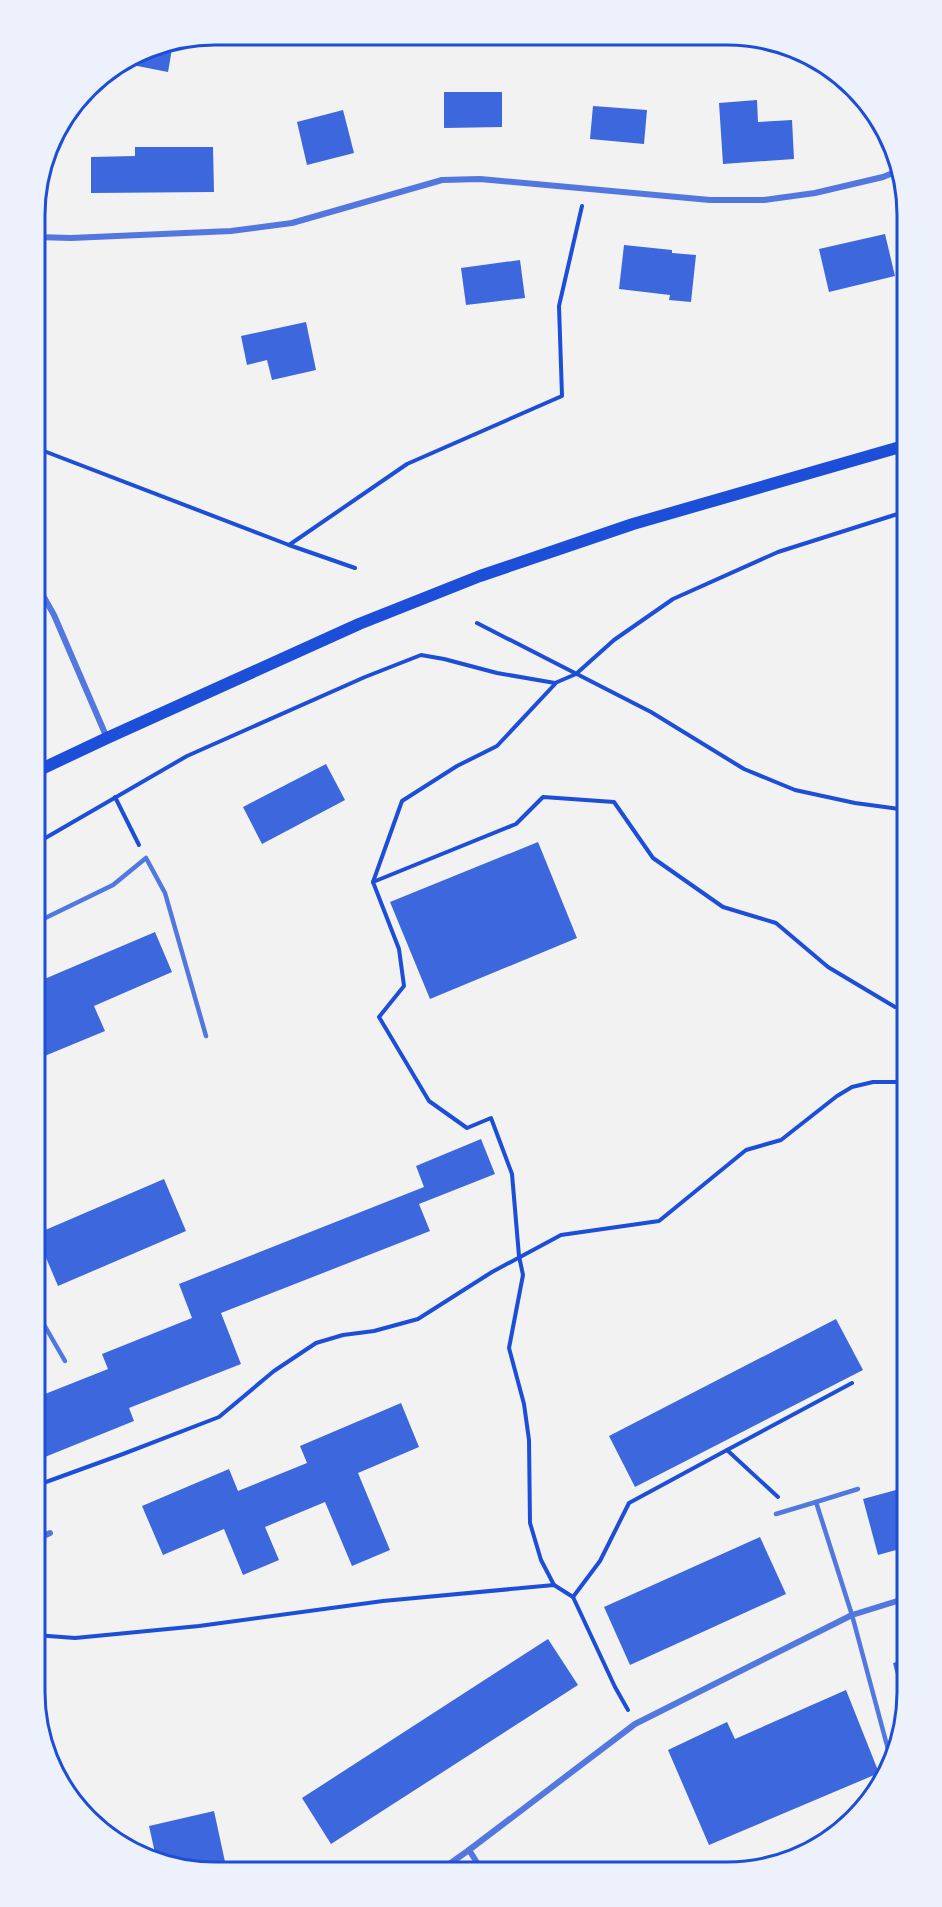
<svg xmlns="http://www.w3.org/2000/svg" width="942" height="1907" viewBox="0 0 942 1907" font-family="Lora,serif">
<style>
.building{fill:#3d67dc}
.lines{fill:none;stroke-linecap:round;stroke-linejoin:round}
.path{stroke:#1d4ed8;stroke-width:4}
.service{stroke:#5277de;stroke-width:4.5}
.minor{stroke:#5277de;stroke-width:6}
.secondary{stroke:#1d4ed8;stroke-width:12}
.rim{fill:none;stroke:#1d4ed8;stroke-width:3}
</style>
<rect width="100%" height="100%" fill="#f2f2f2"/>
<g class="building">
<polygon points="173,43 168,72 122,63 146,48"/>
<polygon points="444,92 502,92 502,127 444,128"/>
<polygon points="757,100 758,122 792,120 794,159 723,164 719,103"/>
<polygon points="593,106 647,110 644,144 590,139"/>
<polygon points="343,110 354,153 307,165 297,122"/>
<polygon points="135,147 213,147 214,192 91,193 91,157 135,156"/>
<polygon points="885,234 895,276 829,292 819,249"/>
<polygon points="624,245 672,250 672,253 696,255 691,302 669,300 670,295 619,289"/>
<polygon points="520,260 525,298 466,305 461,268"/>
<polygon points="306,322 316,370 272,380 267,360 247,365 241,336"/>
<polygon points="326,764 345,800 262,844 243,807"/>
<polygon points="538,842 577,938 430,999 390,902"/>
<polygon points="155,932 172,972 94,1006 105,1031 35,1060 35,983"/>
<polygon points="481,1139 495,1174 419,1204 430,1231 221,1313 241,1364 129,1408 134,1421 35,1461 35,1398 108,1369 102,1354 192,1318 179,1284 424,1187 416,1166"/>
<polygon points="164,1179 186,1231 58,1286 36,1234"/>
<polygon points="836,1319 863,1370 635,1487 609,1436"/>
<polygon points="401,1403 419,1447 358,1473 390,1550 352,1566 325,1502 265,1527 279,1560 243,1575 224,1529 163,1555 142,1506 229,1469 238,1491 307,1463 300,1446"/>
<polygon points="907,1487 907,1547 878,1555 863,1499"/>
<polygon points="760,1537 786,1594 630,1665 604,1607"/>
<polygon points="548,1639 578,1685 331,1844 302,1798"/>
<polygon points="907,1659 907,1704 905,1711 893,1663"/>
<polygon points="846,1690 879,1773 709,1845 668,1750 727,1722 735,1739"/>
<polygon points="214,1811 227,1871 191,1871 157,1862 149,1826"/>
</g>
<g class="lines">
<g class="path">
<polyline points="36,448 289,545 355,568"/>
<polyline points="289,545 407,464 562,396 559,306 582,206"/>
<polyline points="477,623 651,712 744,769 795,790 855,803 907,810"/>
<polyline points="115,797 139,845"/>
<polyline points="35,844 187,756 365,677 421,655 444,659 497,673 555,683 576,674 614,640 673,599 778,552 907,511"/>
<polyline points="373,882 402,801 457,766 497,746 555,684"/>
<polyline points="35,1486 123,1454 219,1417 274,1371 316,1343 343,1335 374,1331 418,1319 492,1272 561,1235 659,1221 746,1150 781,1140 837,1096 852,1087 873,1082 907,1082"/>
<polyline points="778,1497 727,1450 852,1383"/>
<polyline points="554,1585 541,1560 530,1523 529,1440 524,1404 509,1348 523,1275 519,1256 512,1174 491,1118 467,1128 429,1101 379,1017 404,986 399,949 373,882 516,824 543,797 614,802 653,858 723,907 776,923 828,967 895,1007 907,1005"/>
<polyline points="573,1597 600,1561 629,1503 727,1450"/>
<polyline points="35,1635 75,1638 199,1626 383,1601 554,1585 573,1597 615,1687 628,1710"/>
</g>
<g class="service">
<polyline points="35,923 113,885 146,858 165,893 206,1036"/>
<polyline points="35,1309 65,1361"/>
<polyline points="816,1502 858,1489"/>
<polyline points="776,1514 816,1502 852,1615 892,1764"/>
<polyline points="753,1868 833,1836"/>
</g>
<g class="minor">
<polyline points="36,237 71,238 231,231 292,223 442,180 480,179 710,200 764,200 815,193 883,177 900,170"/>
<polyline points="36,583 54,615 107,738"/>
<polyline points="35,1540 50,1533"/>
<polyline points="469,1850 483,1872"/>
<polyline points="438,1872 469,1850 635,1724 852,1615 907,1598"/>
</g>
<polyline class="secondary" points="35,772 107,738 359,624 480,576 633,524 907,445"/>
</g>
<path d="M0 0H942V1907H0ZM215 45H727A170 170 0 0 1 897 215V1692A170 170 0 0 1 727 1862H215A170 170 0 0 1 45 1692V215A170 170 0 0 1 215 45Z" fill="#edf1fc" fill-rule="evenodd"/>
<path class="rim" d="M215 45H727A170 170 0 0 1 897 215V1692A170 170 0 0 1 727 1862H215A170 170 0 0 1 45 1692V215A170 170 0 0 1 215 45Z"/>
</svg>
